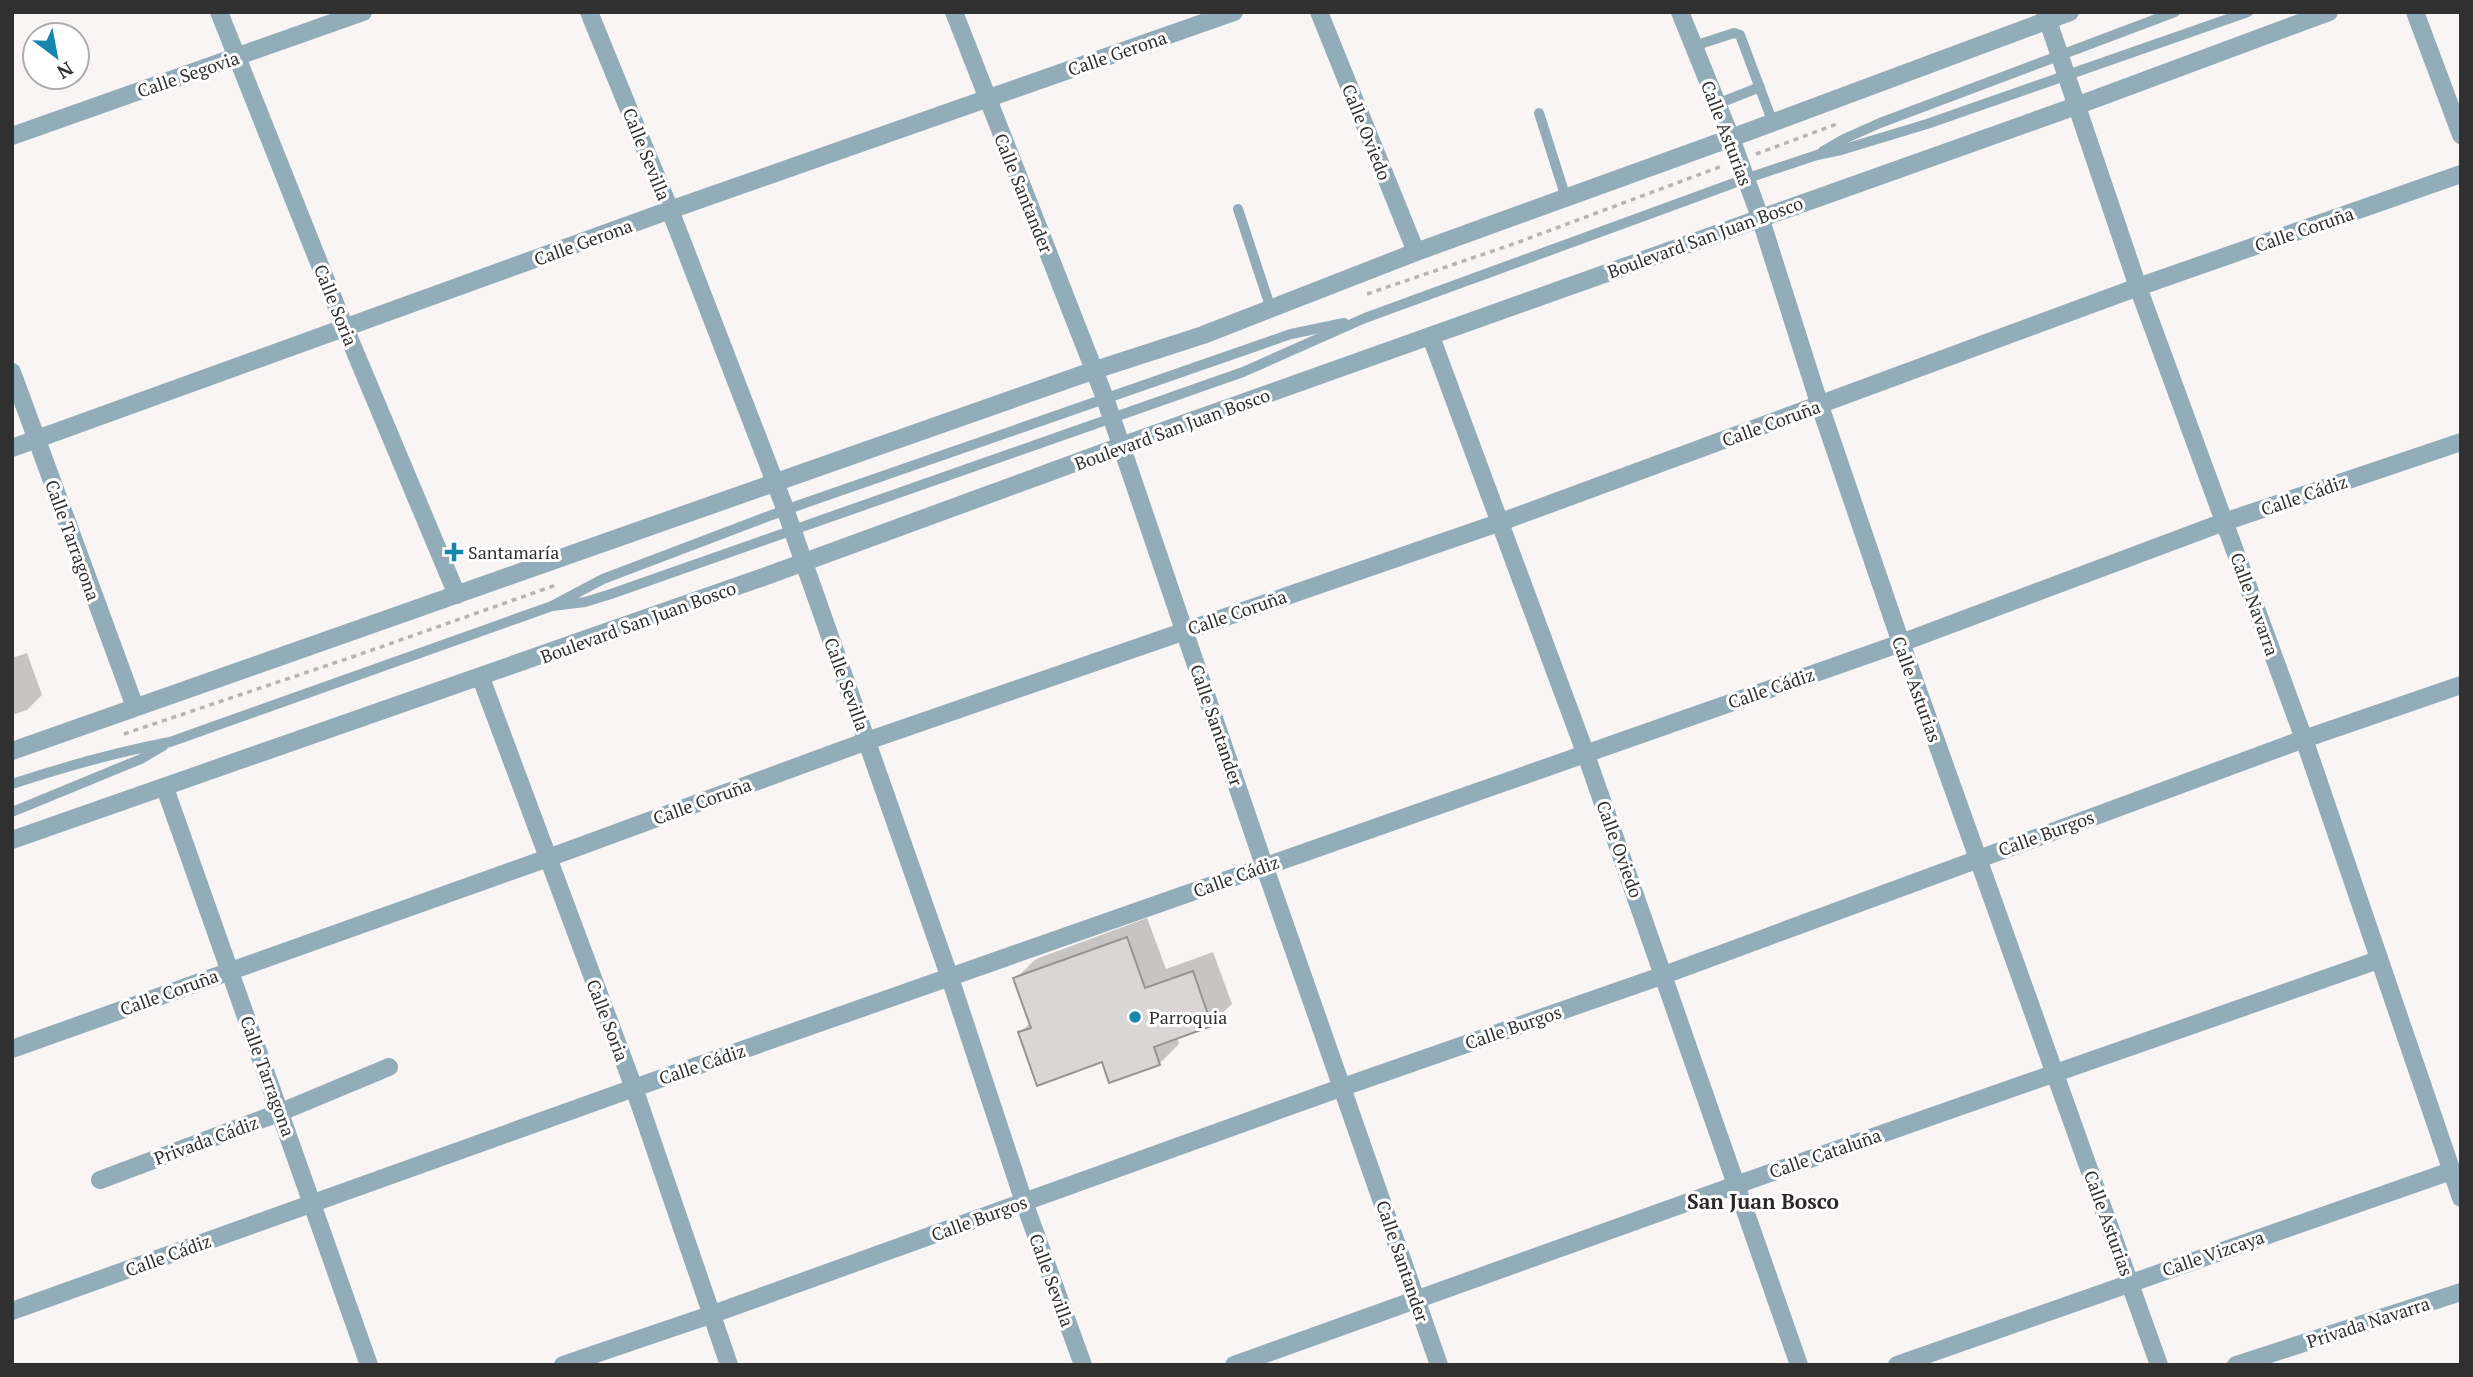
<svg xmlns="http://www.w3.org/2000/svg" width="2473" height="1377" viewBox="0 0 2473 1377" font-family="'PT Serif',serif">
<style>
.shadow{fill:#0003}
.building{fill:#dad6d6;stroke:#979393;stroke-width:2}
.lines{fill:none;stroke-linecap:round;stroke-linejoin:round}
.path{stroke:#b8b4b4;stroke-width:3.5;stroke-dasharray:5 5;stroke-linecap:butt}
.service{stroke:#92acb9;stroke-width:10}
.minor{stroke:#92acb9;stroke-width:18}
.tertiary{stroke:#92acb9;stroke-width:18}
.poi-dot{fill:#1786ad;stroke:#fff;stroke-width:2.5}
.labels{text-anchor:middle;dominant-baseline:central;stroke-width:6;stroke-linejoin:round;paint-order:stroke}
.street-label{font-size:18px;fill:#313030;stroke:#fff}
.poi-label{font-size:18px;fill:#313030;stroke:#fff;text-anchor:start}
.quarter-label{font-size:21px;font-weight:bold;fill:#2c2828;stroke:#fff}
</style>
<rect width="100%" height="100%" fill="#f9f5f5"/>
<g class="shadow">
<polygon points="27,653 42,695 27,710 12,715 12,658"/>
<polygon points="1147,918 1166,969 1213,952 1232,1004 1211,1024 1177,1037 1179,1044 1159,1064 1103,1060 1020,1033 1031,1022 1015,979 1036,959"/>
</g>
<polygon class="building" points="1127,937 1145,988 1193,971 1212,1026 1154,1047 1160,1065 1109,1083 1102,1062 1037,1086 1018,1032 1031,1028 1013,978"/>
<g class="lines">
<g class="path">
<polyline points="1756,154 1837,124"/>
<polyline points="1367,294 1519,242 1722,166"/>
<polyline points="124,734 355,656 556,585"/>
</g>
<g class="service">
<polyline points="1694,46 1734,33 1740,35 1773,123"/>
<polyline points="1717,104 1760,87"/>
<polyline points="1539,113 1566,198"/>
<polyline points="1823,151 1844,139 1880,123 2175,12"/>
<polyline points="1238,209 1271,309"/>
<polyline points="552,606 585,602 611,594 1243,372 1365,318 1745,179 1817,155 1841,150 1927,124 2248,12"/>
<path d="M12,784C64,767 116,752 170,742L552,606L603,579L785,510L1291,334L1344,323"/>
<polyline points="12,812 141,759 163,746"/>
</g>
<g class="minor">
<polyline points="219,12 345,328 457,595"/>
<polyline points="589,12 670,210 783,503 950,978 1024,1202 1083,1365"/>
<polyline points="954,12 1105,398 1264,865 1439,1365"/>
<polyline points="1319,12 1416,252"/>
<polyline points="1680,12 1731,138 1760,217 1820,406 1901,643 2159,1365"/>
<polyline points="2045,12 2138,287 2304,739 2461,1198"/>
<polyline points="2415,12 2461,135"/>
<polyline points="12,136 363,12"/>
<polyline points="1431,337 1585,752 1799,1365"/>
<polyline points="12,372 135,707"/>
<polyline points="12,448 670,210 1234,12"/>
<polyline points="481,678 634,1088 729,1365"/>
<polyline points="165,788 369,1365"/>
<polyline points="12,1049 548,858 867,741 1501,522 2138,287 2461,174"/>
<polyline points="100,1180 281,1112 389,1067"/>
<polyline points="12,1311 634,1088 1901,643 2224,522 2461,442"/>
<polyline points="563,1365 713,1314 1343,1087 1664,975 2304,739 2461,685"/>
<polyline points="1234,1365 1736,1185 2378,960"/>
<polyline points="1897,1365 2451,1171"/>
<polyline points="2236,1365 2461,1292"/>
</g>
<g class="tertiary">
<polyline points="12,751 1095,370 1203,335 1416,252 1731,138 2070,12"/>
<polyline points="12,840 769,575 1121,446 2076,106 2329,12"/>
</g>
</g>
<g class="poi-dot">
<path d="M450.5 541.5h7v7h7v7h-7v7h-7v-7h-7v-7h7z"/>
<circle cx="1135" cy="1017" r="7"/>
</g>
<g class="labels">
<g class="street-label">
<text transform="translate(1117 53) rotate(-19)">Calle Gerona</text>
<text transform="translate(188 74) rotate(-19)">Calle Segovia</text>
<text transform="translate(1367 132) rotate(68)">Calle Oviedo</text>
<text transform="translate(1727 133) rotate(69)">Calle Asturias</text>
<text transform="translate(647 154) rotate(68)">Calle Sevilla</text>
<text transform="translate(1024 193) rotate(68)">Calle Santander</text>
<text transform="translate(2304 229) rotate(-19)">Calle Coruña</text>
<text transform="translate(1705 237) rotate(-20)">Boulevard San Juan Bosco</text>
<text transform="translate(583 242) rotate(-20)">Calle Gerona</text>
<text transform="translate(336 305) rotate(68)">Calle Soria</text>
<text transform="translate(1771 423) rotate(-20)">Calle Coruña</text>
<text transform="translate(1172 429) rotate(-20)">Boulevard San Juan Bosco</text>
<text transform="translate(2304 495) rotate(-19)">Calle Cádiz</text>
<text transform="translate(73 540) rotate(70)">Calle Tarragona</text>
<text transform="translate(2255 604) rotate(70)">Calle Navarra</text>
<text transform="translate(1237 612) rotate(-19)">Calle Coruña</text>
<text transform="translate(638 622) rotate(-20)">Boulevard San Juan Bosco</text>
<text transform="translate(847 684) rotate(70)">Calle Sevilla</text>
<text transform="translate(1771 688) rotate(-19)">Calle Cádiz</text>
<text transform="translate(1917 689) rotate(70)">Calle Asturias</text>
<text transform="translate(1217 725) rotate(71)">Calle Santander</text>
<text transform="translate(702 801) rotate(-20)">Calle Coruña</text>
<text transform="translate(2046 833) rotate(-20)">Calle Burgos</text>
<text transform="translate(1620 849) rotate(70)">Calle Oviedo</text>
<text transform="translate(1236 876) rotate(-20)">Calle Cádiz</text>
<text transform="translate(169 992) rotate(-20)">Calle Coruña</text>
<text transform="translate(608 1020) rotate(69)">Calle Soria</text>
<text transform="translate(1513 1027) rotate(-19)">Calle Burgos</text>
<text transform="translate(702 1064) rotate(-19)">Calle Cádiz</text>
<text transform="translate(268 1076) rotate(70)">Calle Tarragona</text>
<text transform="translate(206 1140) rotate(-20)">Privada Cádiz</text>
<text transform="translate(1825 1153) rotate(-19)">Calle Cataluña</text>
<text transform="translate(979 1218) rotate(-20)">Calle Burgos</text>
<text transform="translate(2109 1223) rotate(70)">Calle Asturias</text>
<text transform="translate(2213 1253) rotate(-19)">Calle Vizcaya</text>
<text transform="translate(168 1255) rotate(-20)">Calle Cádiz</text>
<text transform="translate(1403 1261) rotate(71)">Calle Santander</text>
<text transform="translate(1052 1280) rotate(70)">Calle Sevilla</text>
<text transform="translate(2368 1322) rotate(-18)">Privada Navarra</text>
</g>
<g class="poi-label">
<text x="468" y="552">Santamaría</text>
<text x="1149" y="1017">Parroquia</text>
</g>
<g class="quarter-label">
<text x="1763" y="1201">San Juan Bosco</text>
</g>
</g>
<rect width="2473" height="1377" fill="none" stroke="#313030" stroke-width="28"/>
<g transform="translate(56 56) rotate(148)"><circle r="33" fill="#ffffff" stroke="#adacac" stroke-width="2"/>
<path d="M0-5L12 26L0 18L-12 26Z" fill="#1786ad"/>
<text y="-10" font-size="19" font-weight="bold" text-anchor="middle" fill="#313030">N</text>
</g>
</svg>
